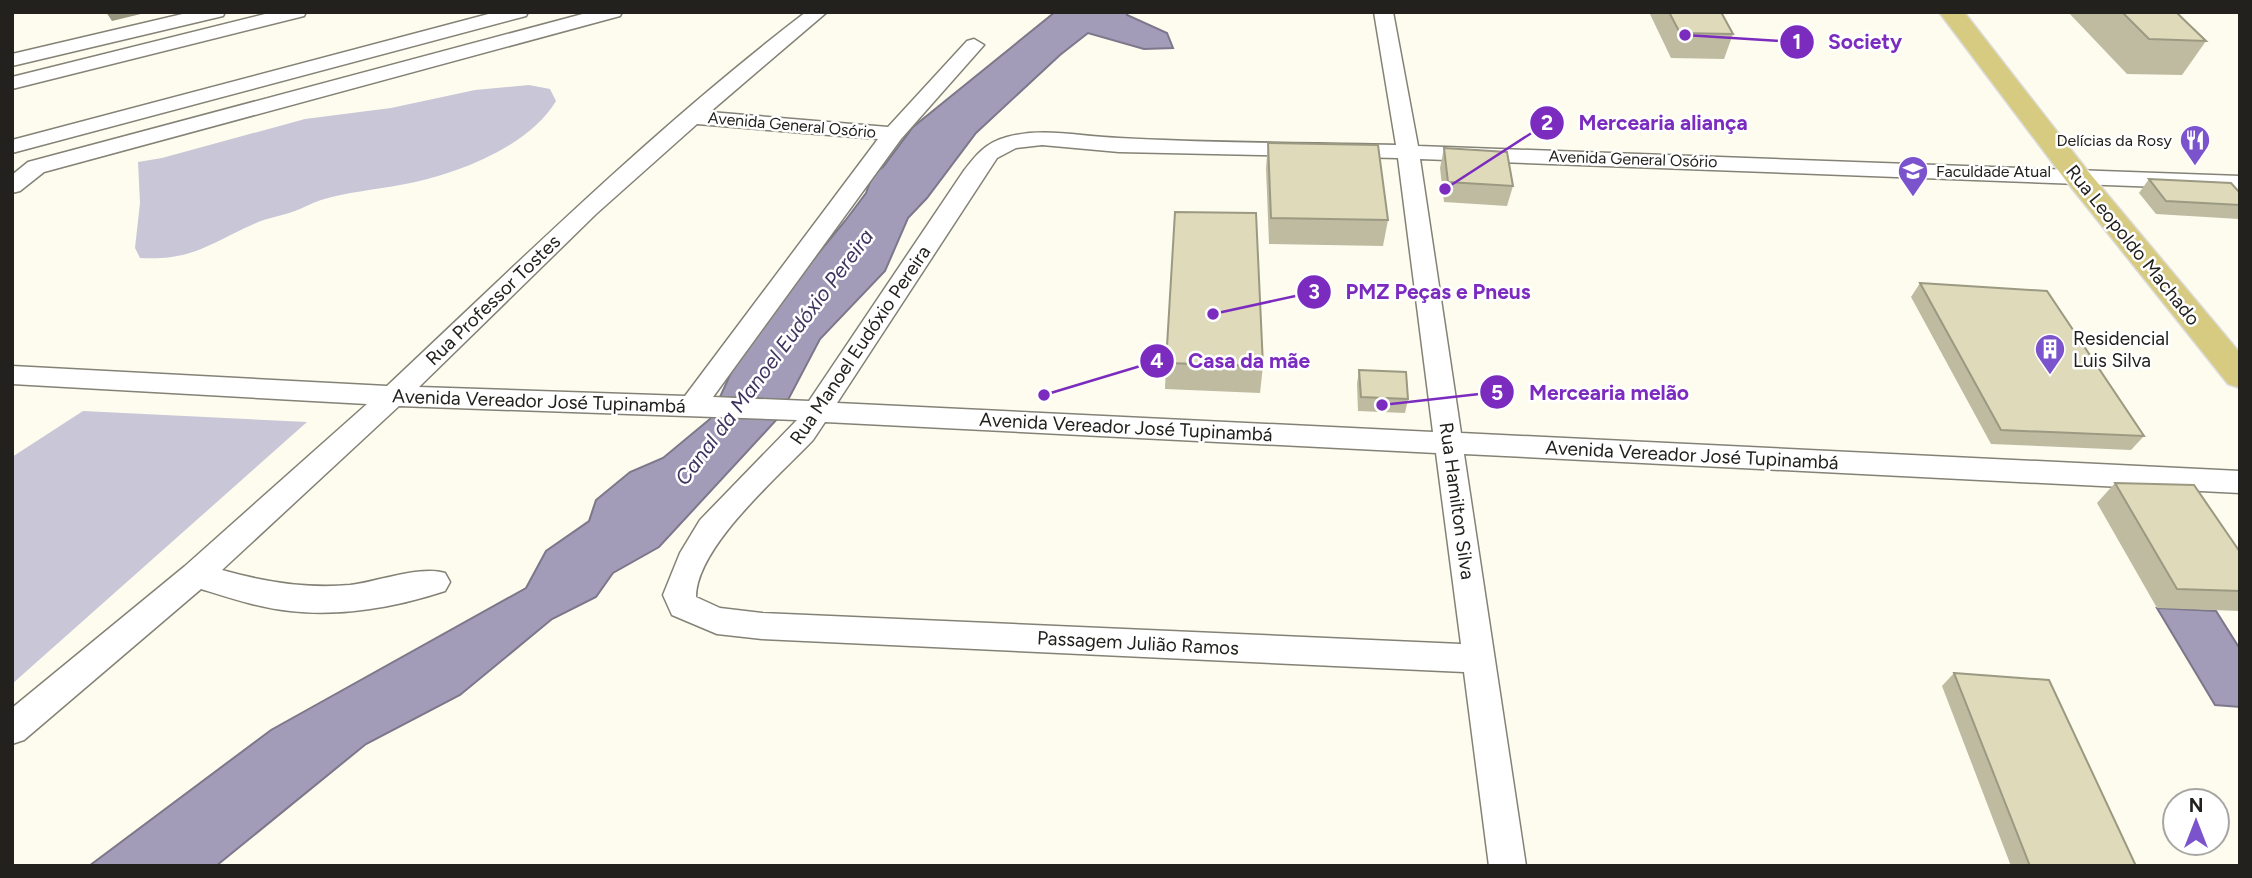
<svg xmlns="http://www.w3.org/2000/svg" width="2252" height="878" viewBox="0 0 2252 878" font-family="Figtree,sans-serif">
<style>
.green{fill:#c9c6d8}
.water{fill:#a29cb9;stroke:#7c778a;stroke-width:2}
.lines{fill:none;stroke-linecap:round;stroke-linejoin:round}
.minor-casing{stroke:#848276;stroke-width:3}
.major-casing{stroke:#dcdbdb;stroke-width:3}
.minor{fill:#fff;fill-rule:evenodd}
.major{fill:#d6cb81;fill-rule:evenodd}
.wall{fill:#bfbba0}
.shaded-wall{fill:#9b9982}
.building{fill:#dedaba;stroke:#9b9982;stroke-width:2}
.labels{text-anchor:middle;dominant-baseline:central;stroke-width:5;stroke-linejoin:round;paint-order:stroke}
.far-street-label{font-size:16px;fill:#22211d;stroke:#fff}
.far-poi-label{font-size:16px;fill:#22211d;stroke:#fff;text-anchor:end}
.street-label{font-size:19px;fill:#22211d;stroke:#fff}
.poi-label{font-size:19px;fill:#22211d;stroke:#fff;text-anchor:start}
.water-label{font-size:21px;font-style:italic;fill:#40345f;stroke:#fff}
.leader{fill:none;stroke:#7b2cbf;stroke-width:2.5}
.callout-dot{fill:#7b2cbf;stroke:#fff;stroke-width:2.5}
.mark-label{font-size:21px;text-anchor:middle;font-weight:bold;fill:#fff}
.callout-label{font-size:21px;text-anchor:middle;font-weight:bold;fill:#7b2cbf;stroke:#fff;stroke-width:5;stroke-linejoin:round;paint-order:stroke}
</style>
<rect width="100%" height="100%" fill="#fdfcee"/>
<g class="green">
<path d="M529,85L550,89L556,101C528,148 453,176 400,185C374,190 347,192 321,200C311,203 302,209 292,212C280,216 267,218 256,223C210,243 193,261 140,258L135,248L140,203L138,162L162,158L305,119L391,108L475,90Z"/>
<polygon points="83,411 307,422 12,684 12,457"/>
</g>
<g class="water">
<polygon points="1055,12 1128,12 1127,15 1167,33 1173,48 1144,49 1088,33 1060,55 976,133 927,198 908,218 885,271 820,339 779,417 659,547 613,573 596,597 552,619 460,695 366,744 216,866 89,866 271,730 526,588 546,551 589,521 596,500 630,472 663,458 710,419 745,342 845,221 866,193 873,174 883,167 913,127"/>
<polygon points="2157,608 2216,611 2240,649 2240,707 2215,705"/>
</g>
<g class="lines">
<g class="minor-casing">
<g id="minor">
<polygon points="191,12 225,12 223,16 12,66 12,54"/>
<polygon points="273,12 306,12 304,16 12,89 12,77"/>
<polygon points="496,12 528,12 526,16 12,153 12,140"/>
<polygon points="590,12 622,12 620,16 44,172 20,191 12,193 12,175 28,162"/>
<path d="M806,12H827L710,112L888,127L967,41L974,39L984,45L901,139L713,397L809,401L963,172C976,155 985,143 1007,137C1043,127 1082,137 1119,138C1211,143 1304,143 1396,145L1374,12H1393L1418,146L2240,176V190L1420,159L1461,433L2240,471V493L1464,454L1526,866H1489L1464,672L762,639L717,634L672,615L663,595L680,553L700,520L797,420L399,406L222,570C264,582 305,589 350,585C376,582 421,565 445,573L450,582L445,591C397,607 340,617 290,611C260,608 230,598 201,589L24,740L12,744V708L185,566L367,404L12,384V366L387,386C523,258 657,126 806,12ZM697,124L878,139L685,396L419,387L596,214ZM1042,145L1119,152L1398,158L1433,432L837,403L997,158L1016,148ZM825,422L1436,453L1461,644L762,613L720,608L696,597C696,547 779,476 813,440Z"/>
</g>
</g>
<g class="major-casing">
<polygon id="major" points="1939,12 1964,12 2087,170 2240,353 2240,388 2228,384 2067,182"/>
</g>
<use href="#minor" class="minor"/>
<use href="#major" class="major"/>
</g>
<g class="wall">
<polygon points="1649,12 1721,12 1733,34 1724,59 1671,58"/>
<polygon points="2068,12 2176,12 2206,41 2182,75 2127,74"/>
<polygon points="1268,143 1388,220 1383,246 1269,244 1266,168"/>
<polygon points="1444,148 1513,186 1507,206 1444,202 1440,168"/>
<polygon points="2149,179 2240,193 2240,218 2239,219 2156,214 2139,193"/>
<polygon points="1920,283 2144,436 2131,450 1991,444 1911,297"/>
<polygon points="1166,363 1263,366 1260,393 1165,389"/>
<polygon points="1359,370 1408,399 1405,413 1358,411 1357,384"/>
<polygon points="2115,483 2240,552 2240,611 2157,608 2097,503"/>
<polygon points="1954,673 2136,866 2011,866 1942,686"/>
</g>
<polygon class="shaded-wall" points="106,12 149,12 112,21"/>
<g class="building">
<polygon points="1669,12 1721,12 1733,34 1680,33"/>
<polygon points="2122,12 2176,12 2206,41 2149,39"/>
<polygon points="1268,143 1378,145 1388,220 1271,218"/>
<polygon points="1444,148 1507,152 1513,186 1448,182"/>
<polygon points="2149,179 2231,183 2240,193 2240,205 2166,201"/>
<polygon points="1175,212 1256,213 1263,366 1166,363"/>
<polygon points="1920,283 2047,291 2144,436 2001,430"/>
<polygon points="1359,370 1406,372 1408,399 1361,397"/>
<polygon points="2115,483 2194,485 2240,552 2240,591 2177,589"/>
<polygon points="1954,673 2049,680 2136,866 2030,866"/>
</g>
<defs>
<g id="restaurant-pin" transform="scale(1.575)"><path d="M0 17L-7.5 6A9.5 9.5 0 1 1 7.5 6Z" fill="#7b53cc" stroke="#fff"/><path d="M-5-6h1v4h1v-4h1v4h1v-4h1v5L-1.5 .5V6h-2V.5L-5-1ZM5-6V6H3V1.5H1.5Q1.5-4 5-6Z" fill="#fff"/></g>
<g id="university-pin" transform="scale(1.575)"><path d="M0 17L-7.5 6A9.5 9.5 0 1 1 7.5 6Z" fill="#7b53cc" stroke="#fff"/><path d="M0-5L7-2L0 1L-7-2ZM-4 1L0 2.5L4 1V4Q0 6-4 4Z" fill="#fff"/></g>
<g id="building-pin" transform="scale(1.575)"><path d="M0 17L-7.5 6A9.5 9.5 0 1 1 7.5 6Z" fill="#7b53cc" stroke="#fff"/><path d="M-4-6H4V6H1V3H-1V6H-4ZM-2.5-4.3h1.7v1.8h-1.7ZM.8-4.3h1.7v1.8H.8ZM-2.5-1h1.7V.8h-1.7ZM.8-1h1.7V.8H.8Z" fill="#fff"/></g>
</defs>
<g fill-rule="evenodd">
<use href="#restaurant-pin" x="2195" y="140"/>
<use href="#university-pin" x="1913" y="171"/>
<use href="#building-pin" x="2050" y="349"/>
</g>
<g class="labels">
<g class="far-street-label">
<text transform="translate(792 125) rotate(5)">Avenida General Osório</text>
<text transform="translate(1633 159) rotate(2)">Avenida General Osório</text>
</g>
<g class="far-poi-label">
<text x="2172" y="140">Delícias da Rosy</text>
<text x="1936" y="171" text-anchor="start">Faculdade Atual</text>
</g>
<g class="street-label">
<text transform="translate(2133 245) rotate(51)">Rua Leopoldo Machado</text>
<text transform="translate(493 300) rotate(-44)">Rua Professor Tostes</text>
<text transform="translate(860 345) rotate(-56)">Rua Manoel Eudóxio Pereira</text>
<text transform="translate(539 401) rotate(2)">Avenida Vereador José Tupinambá</text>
<text transform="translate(1126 427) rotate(3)">Avenida Vereador José Tupinambá</text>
<text transform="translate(1692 455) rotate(3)">Avenida Vereador José Tupinambá</text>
<text transform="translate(1457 501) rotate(82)">Rua Hamilton Silva</text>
<text transform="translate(1138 643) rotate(3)">Passagem Julião Ramos</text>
</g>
<g class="poi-label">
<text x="2073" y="338">Residencial<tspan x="2073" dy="22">Luis Silva</tspan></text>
</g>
<g class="water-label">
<text transform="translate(774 357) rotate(-53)">Canal da Manoel Eudóxio Pereira</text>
</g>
</g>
<path class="leader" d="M1685 35L1797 42M1445 189L1547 123M1213 314L1314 292M1044 395L1157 361M1382 405L1497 392"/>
<g class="callout-dot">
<circle cx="1685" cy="35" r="7"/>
<circle cx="1445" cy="189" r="7"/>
<circle cx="1213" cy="314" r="7"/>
<circle cx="1044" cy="395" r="7"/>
<circle cx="1382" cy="405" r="7"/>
<circle cx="1797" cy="42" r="18"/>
<circle cx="1547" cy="123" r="18"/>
<circle cx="1314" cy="292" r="18"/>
<circle cx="1157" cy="361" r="18"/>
<circle cx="1497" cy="392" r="18"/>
</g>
<g class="mark-label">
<text x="1797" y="49">1</text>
<text x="1547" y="130">2</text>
<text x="1314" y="299">3</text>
<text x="1157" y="368">4</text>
<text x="1497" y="400">5</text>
</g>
<g class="callout-label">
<text x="1865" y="49">Society</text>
<text x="1663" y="130">Mercearia aliança</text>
<text x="1438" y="299">PMZ Peças e Pneus</text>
<text x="1249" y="368">Casa da mãe</text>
<text x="1609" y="400">Mercearia melão</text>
</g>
<rect width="2252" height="878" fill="none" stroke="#22211d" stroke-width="28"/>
<g transform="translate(2196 822)"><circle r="33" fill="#ffffff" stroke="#a7a6a5" stroke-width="2"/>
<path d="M0-5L12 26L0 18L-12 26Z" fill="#7b53cc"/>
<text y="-10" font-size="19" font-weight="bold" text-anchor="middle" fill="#22211d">N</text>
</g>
</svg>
